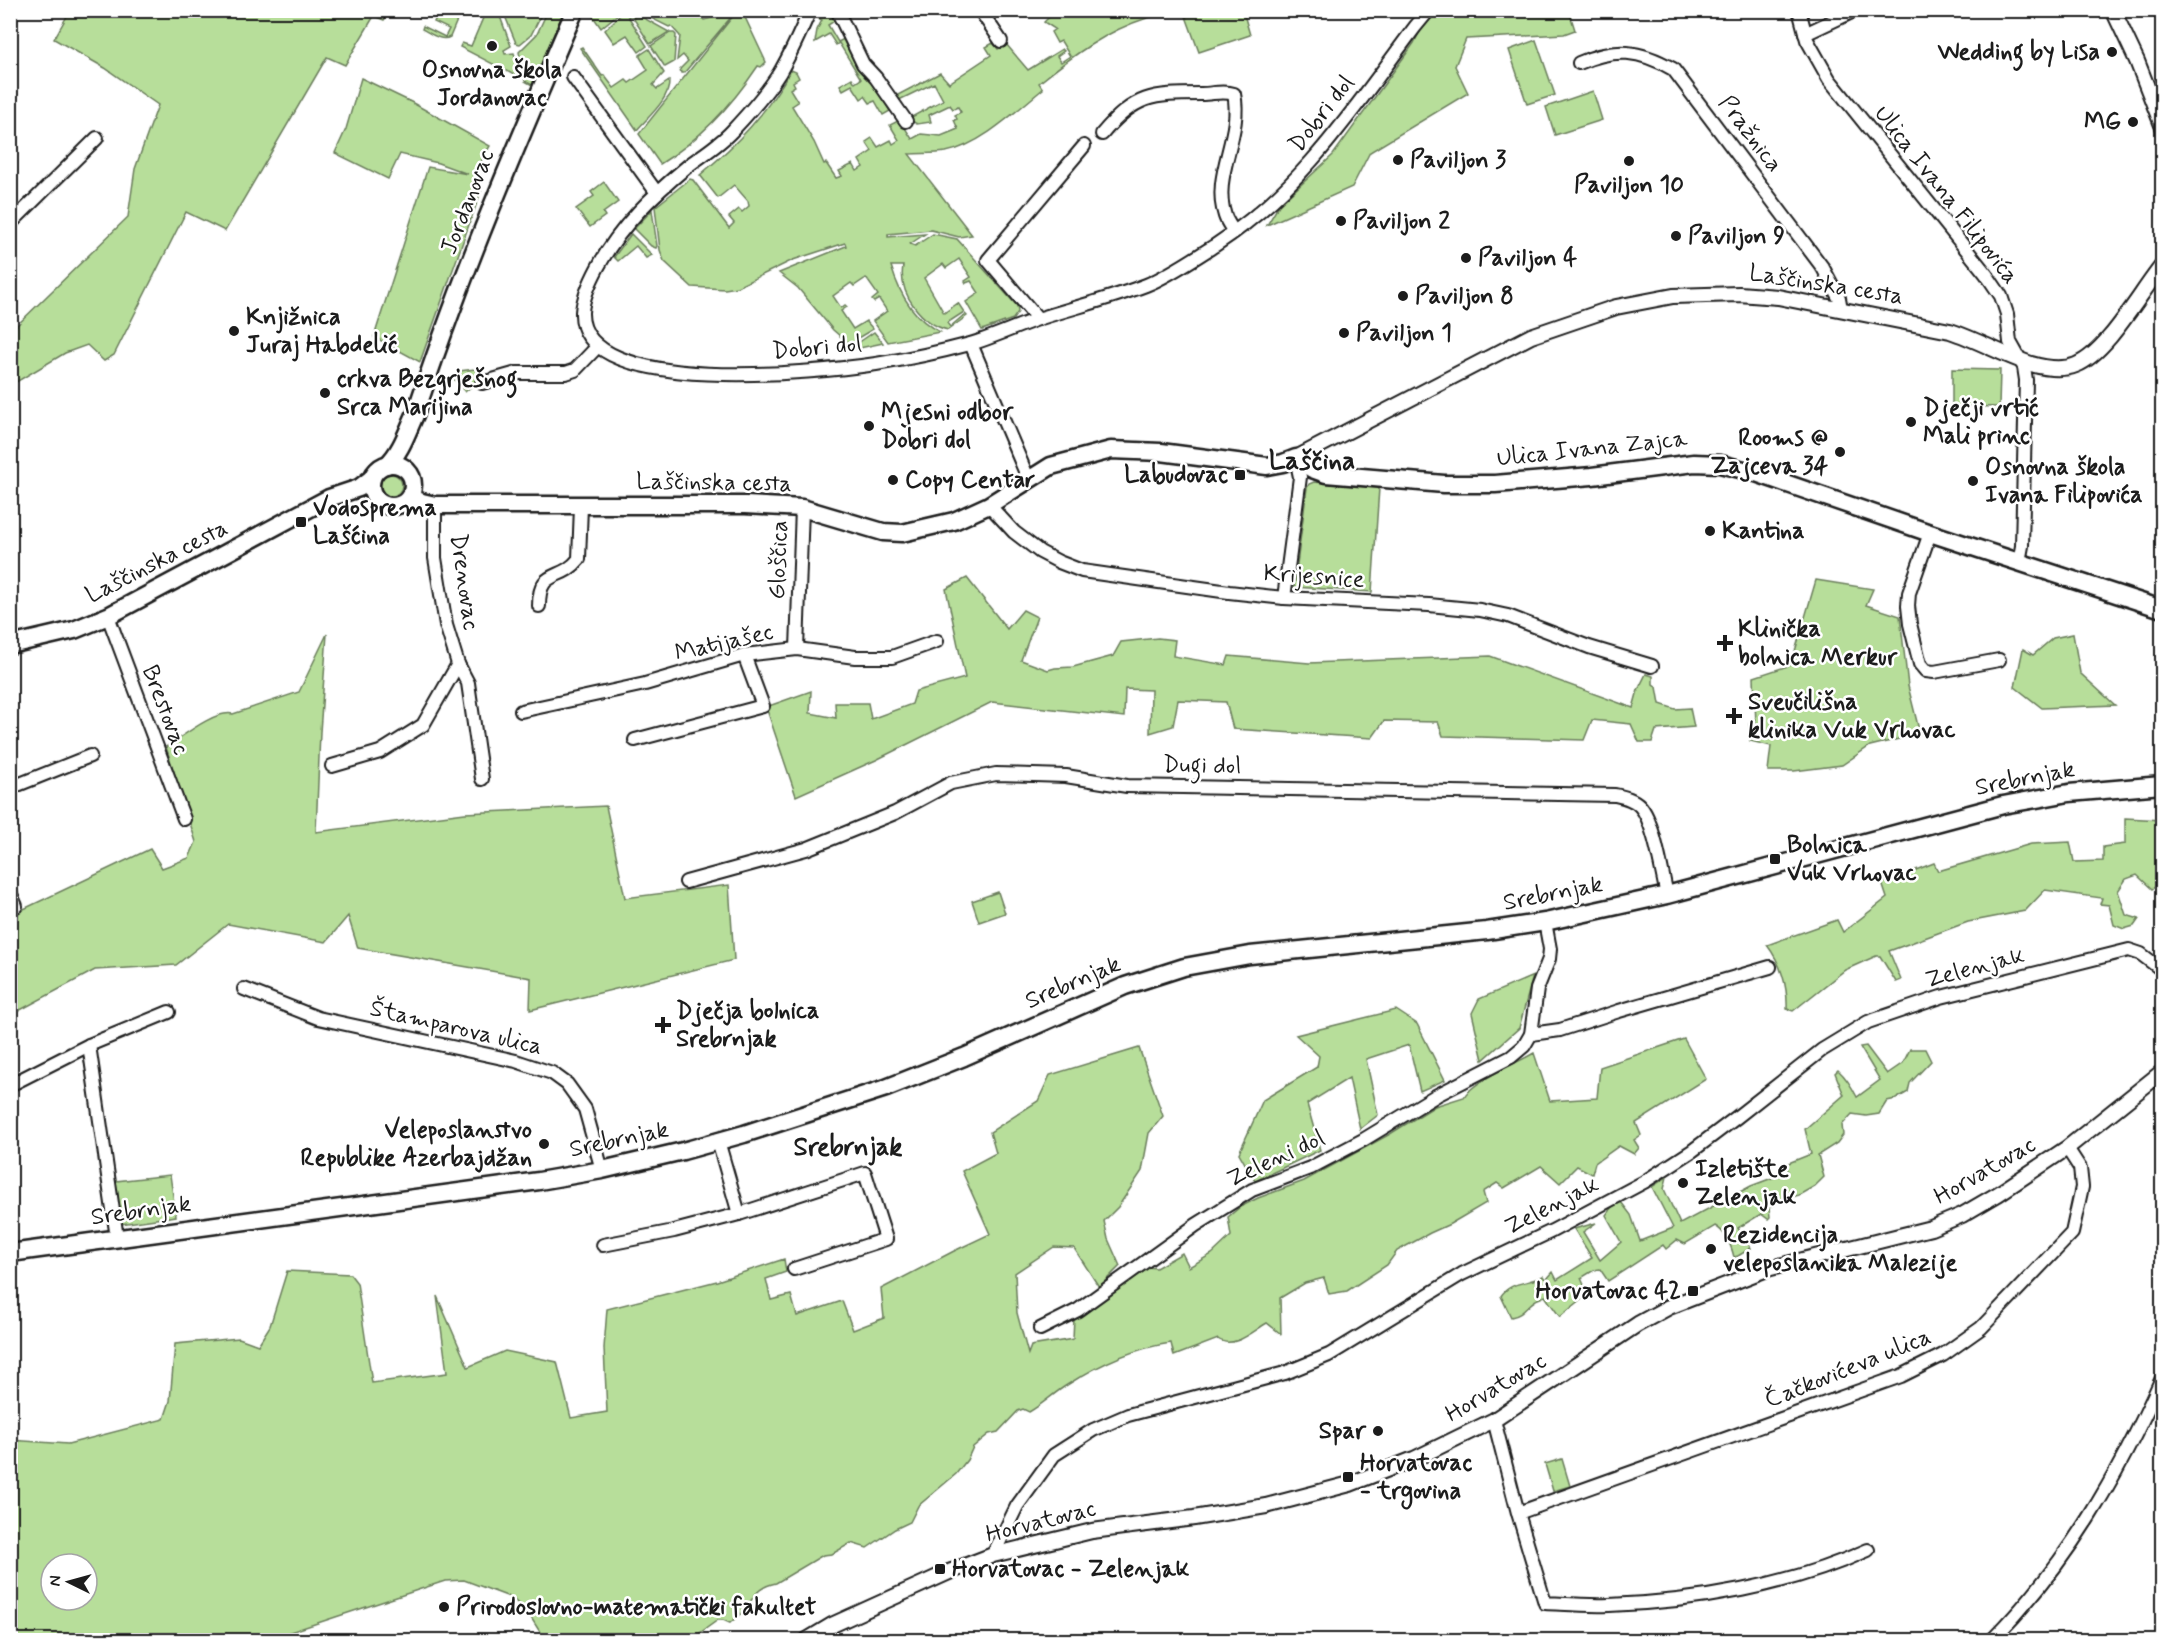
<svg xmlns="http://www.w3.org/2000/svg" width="2173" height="1651" viewBox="0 0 2173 1651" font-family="Mynerve,sans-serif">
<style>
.green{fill:#b7de9a;stroke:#6a7d5b;stroke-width:1.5;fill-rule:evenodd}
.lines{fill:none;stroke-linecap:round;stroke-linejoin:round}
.minor-casing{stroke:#1c1c1c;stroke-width:16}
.tertiary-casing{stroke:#1c1c1c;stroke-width:18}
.secondary-casing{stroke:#1c1c1c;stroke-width:21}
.minor{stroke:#fff;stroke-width:12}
.tertiary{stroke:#fff;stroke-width:14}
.secondary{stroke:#fff;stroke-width:16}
.poi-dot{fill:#1c1c1c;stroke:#fff;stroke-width:2}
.labels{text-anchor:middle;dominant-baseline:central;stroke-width:5;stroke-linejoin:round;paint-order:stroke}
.poi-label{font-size:24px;font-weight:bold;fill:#1c1c1c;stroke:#fff;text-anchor:start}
.street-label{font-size:24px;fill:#1c1c1c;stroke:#fff}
.neighbourhood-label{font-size:26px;font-weight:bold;fill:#1c1c1c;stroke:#fff}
.quarter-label{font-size:27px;font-weight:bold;fill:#1c1c1c;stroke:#fff}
</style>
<rect width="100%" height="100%" fill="#fff"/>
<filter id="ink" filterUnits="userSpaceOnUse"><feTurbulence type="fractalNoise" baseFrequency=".0167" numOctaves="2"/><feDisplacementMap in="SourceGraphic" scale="12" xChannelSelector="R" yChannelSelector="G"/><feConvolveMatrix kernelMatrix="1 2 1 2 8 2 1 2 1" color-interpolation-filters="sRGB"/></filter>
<g filter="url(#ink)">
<g class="green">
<polygon points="548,10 564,11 532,85 525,81 519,52 537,34"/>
<path d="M595,10L742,11L766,62L761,67L758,66C732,105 701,139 660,164L639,134L734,15C725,9 712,14 702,18L704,20L719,16H732L684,73H681L680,69L688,61L683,55L677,60L680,36L671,26L669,27L641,13L640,16L669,32L650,44L632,16H628L647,46L639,52L627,35L614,43L605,30L620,15L618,14L601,28L592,15Z"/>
<polygon points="70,11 383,10 386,17 384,20 374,16 345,65 327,57 225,231 186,212 114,355 104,361 87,345 65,353 16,382 11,389 11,331 128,217 135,169 158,105 105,68 54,39"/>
<path d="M440,11H461L450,37C441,42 430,33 422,29L423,26L445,37L449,29L434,22Z"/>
<polygon points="486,11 498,11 511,46 504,50 505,54 514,53 517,63 518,77 460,47 462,43 471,46"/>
<polygon points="503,11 543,11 531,35 520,44 516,43"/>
<polygon points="820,11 831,11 836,20 828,25 838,42 846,38 865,77 870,78 890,111 883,115 875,101 870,103 865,96 861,99 852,85 843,90 840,85 852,78 855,83 861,79 839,43 836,45 829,34 815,42 817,30 822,20 816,17"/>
<path d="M1043,11H1243L1250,35L1199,52L1184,11C1172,13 1159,15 1147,18C1106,31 1072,56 1039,83L1043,89C1016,111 981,145 946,152C934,154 921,153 909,154L972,235L959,237L931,230L888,234V237L925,234L910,244L915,246L933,234L957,239L1017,306L1018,312L1013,319L982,330L966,302L979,293L971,281L966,283L965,281L971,277L959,259L946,268L943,264L924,278L944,313L958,303L964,312L947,323L950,327L965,314L967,316L948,330C922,324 898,294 903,266H891C899,293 913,319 940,332L888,342L873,321L887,311L879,299L874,302L872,300L878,295L866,278L854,286L851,283L833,296L841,308L845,305L847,307L841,311L853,329L866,321L873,329L856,339L858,343L874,332L883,343L855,349L833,330L798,288L779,273L846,246L845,243L793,260L737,287L725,289L692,287L664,261L660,250L655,207L690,179L693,180L729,228L734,223L729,217L739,209L742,212L749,206L748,201L734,185L718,198L700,175C738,143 766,114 791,70L796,72L799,78L793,82L795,86L790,89L798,102L792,106L814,142L824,164L826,163L836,178L842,176L839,171L853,164L857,171L863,167L859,160L872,151L866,142L872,138L878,147L891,140L893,144L899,140L890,125L900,120L912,139L921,134L941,136L958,129L954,120L957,119L955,115L961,112L958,107L953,109L950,105L929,115L931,122L917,124L908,119L943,100L934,83L897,101L894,97L940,73L949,83L991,55L986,47L993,43L998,49L1006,44L1028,70L1062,49L1064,51L1057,56L1061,62L1070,56L1061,41L1057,43L1051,32L1055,29L1044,22L1049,17Z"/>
<polygon points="1441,11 1569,11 1575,30 1564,34 1466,39 1455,66 1468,93 1370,152 1352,187 1267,225 1279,205 1333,155 1414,43 1425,21"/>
<polygon points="670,33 674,33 676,35 674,62 665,67 651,46"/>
<polygon points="1536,40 1555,95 1527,104 1509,50"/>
<path d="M582,47L602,76L604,75L614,88L626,80L629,83L648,70L640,57V55L649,49L664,73L653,85L657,89L669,81C670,99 648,117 637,130L580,48Z"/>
<polygon points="361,78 411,102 490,146 473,175 481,191 420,362 374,337 428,167 468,174 438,163 400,154 388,179 335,153 346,129"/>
<polygon points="1593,91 1602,120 1555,135 1546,107"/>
<polygon points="604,182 618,202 603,213 605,216 590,227 576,209 594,196 591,192"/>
<polygon points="652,210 657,246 656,248 651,246 634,229"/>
<polygon points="631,234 652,255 646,258 636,246 618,261 614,257"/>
<polygon points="475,369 483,376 465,392 454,379 459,371"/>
<polygon points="1952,369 2000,370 1999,407 1952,406"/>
<circle cx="391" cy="485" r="11"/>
<polygon points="1314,482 1379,488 1372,592 1294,587 1307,488 1309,484"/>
<polygon points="967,578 1007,629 1023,610 1037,617 1021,660 1048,670 1055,668 1073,667 1113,656 1121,642 1158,638 1175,640 1173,656 1226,665 1229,656 1309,663 1490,656 1633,708 1638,690 1646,674 1653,676 1653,684 1657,687 1660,704 1675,709 1690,708 1694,727 1656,730 1652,742 1639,742 1631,724 1592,720 1584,740 1443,736 1438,722 1384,721 1372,738 1233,729 1226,702 1178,700 1173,726 1150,733 1151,690 1125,689 1124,717 992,702 876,760 796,796 766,707 811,691 810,713 836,718 835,703 868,703 871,719 912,704 916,691 965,678 946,589"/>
<polygon points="1816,580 1873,589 1866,605 1900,616 1908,686 1920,734 1870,746 1842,765 1794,771 1768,771 1771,746 1750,741 1749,724 1756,725 1754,677 1791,665"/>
<path d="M327,634L320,732L316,832L465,813L606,806L625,898L729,885L734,960L530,1010L531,978L358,948L348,916L326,942L228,924L176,965L95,970L11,1015V915L150,849L162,868L189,858L196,842L166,747C182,737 214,710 233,714L299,692Z"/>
<polygon points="2073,634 2080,673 2115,705 2042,708 2015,687 2023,649 2033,655 2053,638"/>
<path d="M2125,818L2162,820V882L2152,889L2137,875L2126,879L2118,891L2126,915L2139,919L2134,926L2124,929L2114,925L2109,905L2100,904L2102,898L2045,890L2025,911L1968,922L1889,951L1901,980L1896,982L1880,956H1876L1845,970L1793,1011L1787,1009C1788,987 1781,963 1767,945L1837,920L1843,932L1887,898L1882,883L1934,863L1938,871L2031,844L2070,842L2074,862L2103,861V847L2125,844Z"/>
<polygon points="998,892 1005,913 979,922 972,901"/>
<polygon points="1533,976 1519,1028 1483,1060 1472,1013 1479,999"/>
<polygon points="1396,1010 1417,1024 1445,1080 1420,1091 1409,1045 1366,1059 1378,1115 1360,1129 1349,1078 1307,1104 1320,1150 1255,1181 1239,1153 1263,1100 1317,1067 1319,1056 1296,1035"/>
<path d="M1684,1039L1706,1079L1636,1123L1641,1135L1634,1140L1639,1148L1634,1154L1619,1146L1595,1163L1592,1174L1577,1166L1560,1183L1541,1166L1504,1188L1497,1183L1483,1192L1486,1203L1450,1224L1430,1233L1397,1251L1387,1265L1347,1291L1329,1294L1324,1278L1305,1283L1280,1298L1281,1334L1267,1323C1253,1331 1233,1350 1218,1339L1174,1356L1171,1343C1134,1348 1098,1365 1067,1385C1054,1393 1043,1404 1029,1412L1023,1409L1018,1411L998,1432L989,1434L973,1447L967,1460L956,1474L918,1506L910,1522L895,1529L867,1548L851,1543L832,1554L823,1555L776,1583C756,1587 755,1597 744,1610C740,1615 734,1619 730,1623L723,1620H718L690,1640H671L666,1635L658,1640H545L530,1616L512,1598L464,1580L445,1581L266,1640H94V1633L66,1640H11L10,1440L68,1444L164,1419L170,1401L175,1344L239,1338L258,1345L270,1326L287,1271L350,1274L357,1283L372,1383L447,1373L437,1296L468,1367L505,1351L557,1362L571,1418L607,1412L604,1348L607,1309L717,1281L784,1259L786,1272L766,1279L771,1300L791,1295L797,1316L842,1301L853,1330L884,1318L881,1289L954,1251L990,1234L962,1171L996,1153L990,1132L1038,1101L1050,1075L1139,1048L1163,1116L1149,1133L1142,1171L1118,1207L1104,1221L1108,1239L1120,1266L1099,1287L1074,1248L1054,1247L1015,1273L1017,1313L1028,1354L1031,1346L1073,1339L1074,1318L1147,1267L1156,1268L1182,1253L1189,1267L1212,1254L1231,1236L1228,1217L1240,1207L1258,1198L1304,1181L1390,1134L1435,1106L1464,1097C1472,1082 1517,1063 1534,1053L1550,1101L1597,1098L1600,1067ZM51,1564H87V1600H51Z"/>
<path d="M1866,1046L1887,1074L1903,1063L1910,1049H1925L1931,1061L1910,1083L1908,1092L1896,1099L1887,1101L1879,1114L1866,1116L1852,1114L1842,1125L1843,1135L1837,1143L1818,1155L1824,1177L1815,1186L1799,1195L1784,1199L1769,1207L1770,1217L1768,1219L1761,1214L1738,1228L1751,1248L1738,1256L1734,1257C1731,1245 1726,1232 1715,1226L1685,1244L1677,1240L1666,1249L1663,1245L1608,1281L1600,1269L1594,1270L1581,1278L1588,1294L1560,1317L1545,1296C1542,1298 1539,1298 1536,1300C1526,1306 1524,1315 1511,1317L1501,1296C1510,1281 1529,1284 1543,1276L1546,1280L1553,1272L1557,1280L1592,1258L1574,1229L1596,1223L1583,1232L1600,1260L1621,1242L1606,1215L1616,1201L1621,1202L1631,1215L1640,1241L1673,1228L1652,1187L1667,1177L1664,1189L1680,1224L1751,1186L1788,1172L1786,1164L1811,1154L1805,1129L1844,1095L1835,1073L1838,1070C1847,1078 1852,1087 1857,1097L1880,1080L1860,1047Z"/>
<polygon points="170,1175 176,1216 121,1224 116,1181"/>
<polygon points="1562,1459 1570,1486 1553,1491 1545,1464"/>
</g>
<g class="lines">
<g class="minor-casing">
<g id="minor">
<path d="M810,10C801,31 791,53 780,72C767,93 749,113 732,131C720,144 704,154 689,165C654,194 620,226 598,267C591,280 583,296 582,312C579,399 823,372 876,364C907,359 940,352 970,344C994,337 1017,326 1041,318C1076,307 1112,298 1146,285C1167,277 1198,256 1217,244C1303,188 1355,107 1415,27L1429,10"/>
<polyline points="837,10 863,64 876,78 906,121"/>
<polyline points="980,10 1001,41"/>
<polyline points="1799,10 1807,40 1829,79 1986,274 2001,296 2007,314 2010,342 2024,367 2026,380 2022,546 2019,562"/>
<polyline points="1805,34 1856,10"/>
<path d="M1579,63C1615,47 1640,50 1673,69L1823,268L1839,298L1841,309"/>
<polyline points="573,77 657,193"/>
<path d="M1102,134C1135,95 1152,94 1201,94C1213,94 1223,90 1234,94C1243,135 1211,176 1225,216C1227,222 1231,227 1234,232"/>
<polyline points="10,224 97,138"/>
<polyline points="1038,319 988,260 1084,146"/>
<polyline points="971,344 1028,478"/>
<polyline points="482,383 517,373 566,373 575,370 598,346"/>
<polyline points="989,505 1014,532 1040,552 1059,562 1082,571 1229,592 1284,598 1429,605 1480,610 1508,616 1589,647 1652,666"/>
<polyline points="1930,533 1909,593 1908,606 1910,624 1920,664 1926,671 1934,672 1999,660"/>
<polyline points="1284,598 1300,477 1296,458"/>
<path d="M539,606C539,567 560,583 579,559L581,506"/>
<polyline points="108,616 184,819"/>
<polyline points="797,649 802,508"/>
<polyline points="458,664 468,683 482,779"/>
<polyline points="521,711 645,684 744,655 797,649 855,657 892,657 937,641"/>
<polyline points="635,740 763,706 744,655"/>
<polyline points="332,766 380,752 423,725 458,664 446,625 435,558 435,505"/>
<polyline points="10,788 90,756"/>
<path d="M686,882L806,849L895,813L951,783L996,774L1066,776L1127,786L1615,795C1624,797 1634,799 1640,806C1654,821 1662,874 1667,895"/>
<polyline points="10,892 16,906"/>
<polyline points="244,989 318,1018 516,1061 552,1073 567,1084 585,1109 602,1170"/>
<polyline points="1531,1034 1560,1030 1619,1011 1770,967"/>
<polyline points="89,1045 117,1238"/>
<polyline points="10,1085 89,1045 169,1012"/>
<polyline points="718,1141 739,1214 865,1173 886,1239 794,1269"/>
<polyline points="603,1245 674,1231 739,1214"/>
<polyline points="1040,1329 1078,1310 1196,1225 1252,1190 1310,1168 1363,1140 1437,1095 1511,1057 1524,1046 1531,1034 1537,989 1549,959 1550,949 1545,922"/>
<path d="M1494,1420L1518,1513L1545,1603C1566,1604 1588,1606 1609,1605C1696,1602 1789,1586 1868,1550"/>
<polyline points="1518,1513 1901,1376 1943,1355 1981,1328 2072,1233 2082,1187 2080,1168 2067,1148"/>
<polyline points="993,1555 1017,1506 1054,1455 1093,1430 1128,1415 1285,1373 1329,1355 1462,1274 1552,1231 1644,1182 1692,1151 1737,1117 1822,1050 1868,1022 1941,997 2129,950 2141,954 2162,970"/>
<path d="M1992,1640C2068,1563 2118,1476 2162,1378"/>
</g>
</g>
<g class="tertiary-casing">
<g id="tertiary">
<polyline points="2113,10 2137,61 2162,125"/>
<path d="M1296,458L1531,336L1616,307L1673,296L1739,294L1778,297L1950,331C1978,340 2003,355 2031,364C2045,368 2061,371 2076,365C2107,353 2140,293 2162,266"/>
<polyline points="807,1640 832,1625 949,1572 993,1555 1092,1531 1194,1518 1266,1506 1350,1484 1414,1459 1494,1420 1638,1324 1669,1307 1767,1269 1931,1228 1962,1215 1998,1194 2067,1148 2162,1072"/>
</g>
</g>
<g class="secondary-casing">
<g id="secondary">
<circle cx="392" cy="485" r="21"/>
<path d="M387,465C401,452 407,432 415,415C460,277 517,144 575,10"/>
<polyline points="409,497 422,502 435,505 745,505 802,508 883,532 902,533 954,521 989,505 1051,466 1111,450 1161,452 1267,466 1283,463 1296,458 1312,469 1326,474 1444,484 1495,484 1592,476 1694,463 1720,464 1756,473 1930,533 2162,609"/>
<polyline points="10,645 74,630 108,616 329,498 359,488 372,478"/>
<polyline points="10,1253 539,1181 602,1170 683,1151 744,1134 886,1088 964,1057 1125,986 1184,967 1250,955 1487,931 1545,922 1667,895 2003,805 2069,793 2162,785"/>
</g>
</g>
<use href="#minor" class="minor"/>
<use href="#tertiary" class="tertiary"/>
<use href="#secondary" class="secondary"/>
</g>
</g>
<g class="poi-dot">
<circle cx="492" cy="46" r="6"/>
<circle cx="2112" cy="52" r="6"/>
<circle cx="2133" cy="122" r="6"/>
<circle cx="1398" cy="160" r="6"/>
<circle cx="1629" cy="161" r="6"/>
<circle cx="1341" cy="221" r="6"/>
<circle cx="1676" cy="236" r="6"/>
<circle cx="1466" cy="258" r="6"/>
<circle cx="1403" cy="296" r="6"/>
<circle cx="234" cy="331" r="6"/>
<circle cx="1344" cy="333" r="6"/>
<circle cx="325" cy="393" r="6"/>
<circle cx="1911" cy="422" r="6"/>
<circle cx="869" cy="426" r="6"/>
<circle cx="1840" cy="452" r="6"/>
<rect x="1234" y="469" width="12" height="12" rx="3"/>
<circle cx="893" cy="480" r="6"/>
<circle cx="1973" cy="481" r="6"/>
<rect x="295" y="516" width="12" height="12" rx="3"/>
<circle cx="1710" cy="531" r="6"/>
<path d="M1722 634h6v6h6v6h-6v6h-6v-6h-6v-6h6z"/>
<path d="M1731 707h6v6h6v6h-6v6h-6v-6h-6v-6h6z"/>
<rect x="1769" y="853" width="12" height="12" rx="3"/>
<path d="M660 1016h6v6h6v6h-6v6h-6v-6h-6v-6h6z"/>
<circle cx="544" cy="1144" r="6"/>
<circle cx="1683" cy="1183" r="6"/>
<circle cx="1711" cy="1249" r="6"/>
<rect x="1687" y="1285" width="12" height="12" rx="3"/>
<circle cx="1378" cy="1431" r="6"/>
<rect x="1342" y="1471" width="12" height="12" rx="3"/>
<rect x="934" y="1563" width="12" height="12" rx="3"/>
<circle cx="444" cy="1607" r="6"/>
</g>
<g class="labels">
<g class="poi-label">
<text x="2100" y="52" text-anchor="end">Wedding by Lisa</text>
<text x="492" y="70" text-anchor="middle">Osnovna škola<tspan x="492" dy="28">Jordanovac</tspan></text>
<text x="2121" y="122" text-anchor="end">MG</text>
<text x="1410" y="160">Paviljon 3</text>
<text x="1629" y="185" text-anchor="middle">Paviljon 10</text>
<text x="1353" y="221">Paviljon 2</text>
<text x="1688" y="236">Paviljon 9</text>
<text x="1478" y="258">Paviljon 4</text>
<text x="1415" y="296">Paviljon 8</text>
<text x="246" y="317">Knjižnica<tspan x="246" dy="28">Juraj Habdelić</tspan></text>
<text x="1356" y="333">Paviljon 1</text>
<text x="337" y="379">crkva Bezgrješnog<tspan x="337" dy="28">Srca Marijina</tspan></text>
<text x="1923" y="408">Dječji vrtić<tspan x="1923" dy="28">Mali princ</tspan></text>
<text x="881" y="412">Mjesni odbor<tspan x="881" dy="28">Dobri dol</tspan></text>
<text x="1828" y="438" text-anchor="end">Rooms @<tspan x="1828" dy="28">Zajceva 34</tspan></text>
<text x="1985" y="467">Osnovna škola<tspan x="1985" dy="28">Ivana Filipovića</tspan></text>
<text x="1228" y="475" text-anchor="end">Labudovac</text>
<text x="905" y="480">Copy Centar</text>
<text x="313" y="508">Vodosprema<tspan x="313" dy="28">Lašćina</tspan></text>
<text x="1722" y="531">Kantina</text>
<text x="1738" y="629">Klinička<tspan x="1738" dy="28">bolnica Merkur</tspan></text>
<text x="1748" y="702">Sveučilišna<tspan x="1748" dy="28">klinika Vuk Vrhovac</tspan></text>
<text x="1787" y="845">Bolnica<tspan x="1787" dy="28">Vuk Vrhovac</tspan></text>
<text x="676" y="1011">Dječja bolnica<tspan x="676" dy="28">Srebrnjak</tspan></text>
<text x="532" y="1130" text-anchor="end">Veleposlanstvo<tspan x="532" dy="28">Republike Azerbajdžan</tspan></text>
<text x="1695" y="1169">Izletište<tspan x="1695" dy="28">Zelenjak</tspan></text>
<text x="1723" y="1235">Rezidencija<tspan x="1723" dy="28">veleposlanika Malezije</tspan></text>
<text x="1681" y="1291" text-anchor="end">Horvatovac 42</text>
<text x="1366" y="1431" text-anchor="end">Spar</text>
<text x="1360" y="1463">Horvatovac<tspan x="1360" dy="28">- trgovina</tspan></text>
<text x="952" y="1569">Horvatovac - Zelenjak</text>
<text x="456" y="1607">Prirodoslovno-matematički fakultet</text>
</g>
<g class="street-label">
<text transform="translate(1322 114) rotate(-52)">Dobri dol</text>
<text transform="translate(1750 134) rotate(53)">Pražnica</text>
<text transform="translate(1946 195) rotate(52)">Ulica Ivana Filipovića</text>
<text transform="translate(468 202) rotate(-69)">Jordanovac</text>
<text transform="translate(1826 285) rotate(9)">Laščinska cesta</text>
<text transform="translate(817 348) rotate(-5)">Dobri dol</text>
<text transform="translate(1592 449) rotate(-6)">Ulica Ivana Zajca</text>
<text transform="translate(714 483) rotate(1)">Laščinska cesta</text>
<text transform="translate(779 560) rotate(-88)">Gloščica</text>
<text transform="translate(157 562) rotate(-27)">Laščinska cesta</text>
<text transform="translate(1314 577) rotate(4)">Krijesnice</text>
<text transform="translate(464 582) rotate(82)">Drenovac</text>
<text transform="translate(724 643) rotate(-13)">Matijašec</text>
<text transform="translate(165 710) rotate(69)">Brestovac</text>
<text transform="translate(1202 766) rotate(1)">Dugi dol</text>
<text transform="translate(2025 779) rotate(-11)">Srebrnjak</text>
<text transform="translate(1553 894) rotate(-11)">Srebrnjak</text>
<text transform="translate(1975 968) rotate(-15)">Zelenjak</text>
<text transform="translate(1073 983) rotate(-23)">Srebrnjak</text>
<text transform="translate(456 1028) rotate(13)">Štamparova ulica</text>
<text transform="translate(619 1140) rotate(-12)">Srebrnjak</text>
<text transform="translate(1276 1159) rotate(-25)">Zeleni dol</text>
<text transform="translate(1985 1171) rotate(-30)">Horvatovac</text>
<text transform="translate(1552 1206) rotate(-27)">Zelenjak</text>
<text transform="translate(141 1211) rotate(-8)">Srebrnjak</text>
<text transform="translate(1848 1369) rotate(-22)">Čačkovićeva ulica</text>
<text transform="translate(1496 1388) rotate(-31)">Horvatovac</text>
<text transform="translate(1041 1522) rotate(-14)">Horvatovac</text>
</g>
<g class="neighbourhood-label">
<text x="848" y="1148">Srebrnjak</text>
</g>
<g class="quarter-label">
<text x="1312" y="461">Laščina</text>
</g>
</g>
<rect width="2173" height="1651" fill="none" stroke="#fff" stroke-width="36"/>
<rect x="18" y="18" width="2137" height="1615" fill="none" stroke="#1c1c1c" stroke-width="2" filter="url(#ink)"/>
<g transform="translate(69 1582) rotate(275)"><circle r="28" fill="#ffffff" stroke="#a4a4a4" stroke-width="1.5"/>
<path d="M0-4.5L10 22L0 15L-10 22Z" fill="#1c1c1c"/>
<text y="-9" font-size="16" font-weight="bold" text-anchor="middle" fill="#1c1c1c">N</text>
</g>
</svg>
